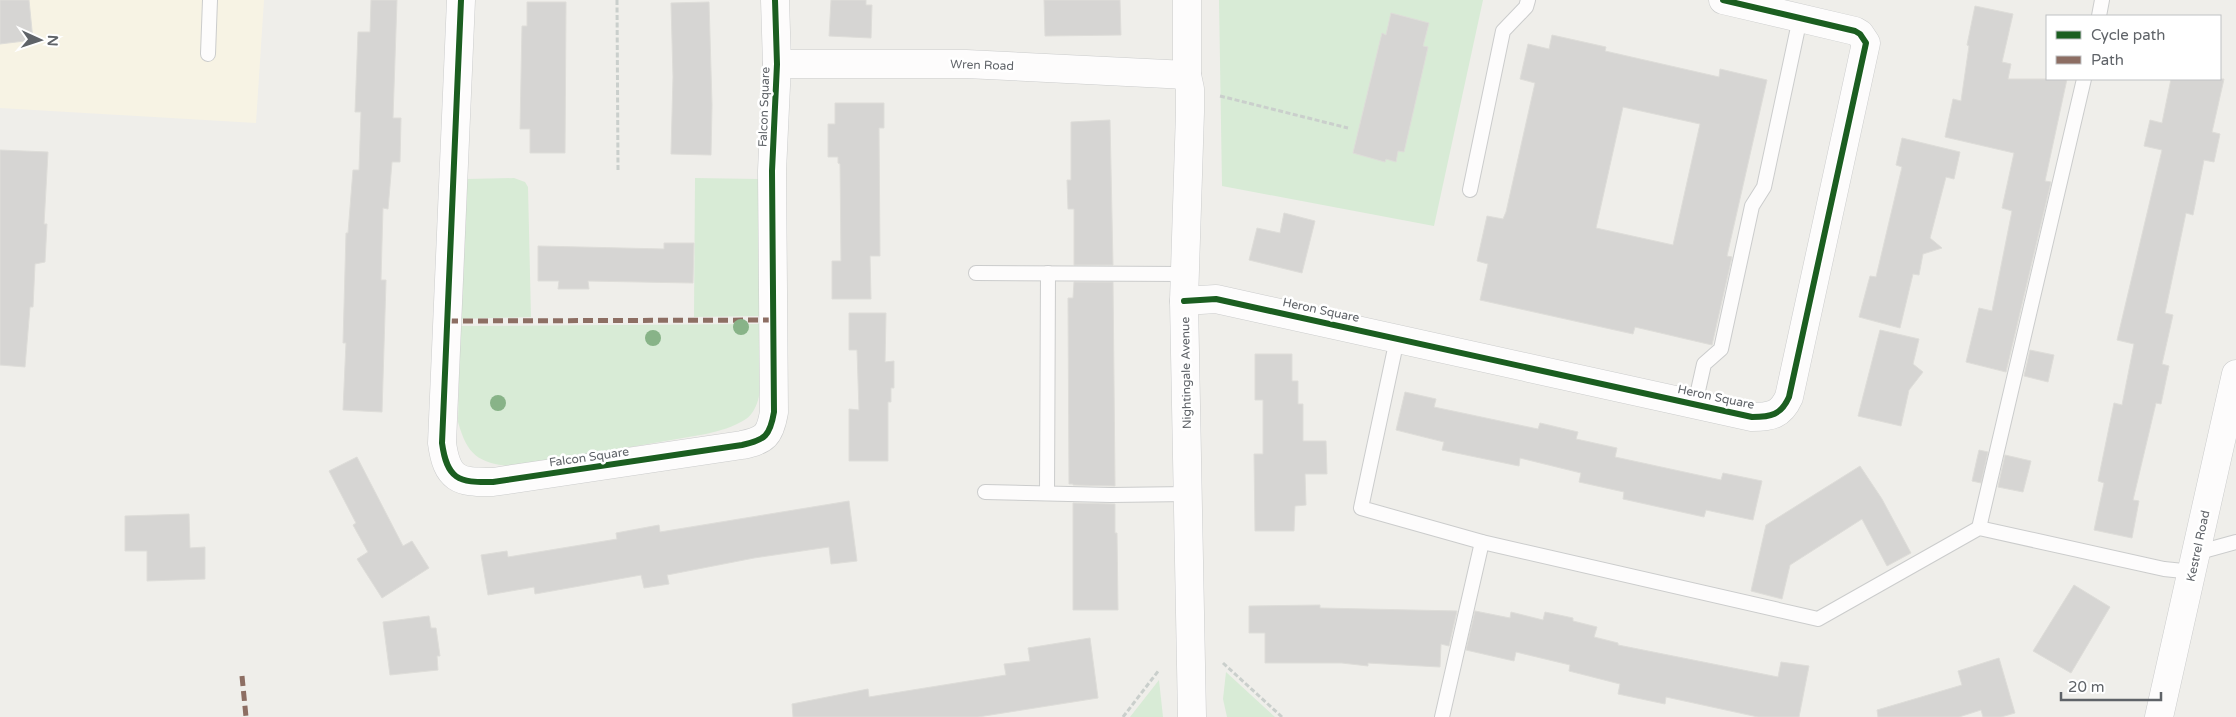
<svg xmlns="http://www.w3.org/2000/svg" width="2236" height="717" viewBox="0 0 2236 717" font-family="'Varela Round',sans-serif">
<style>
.commercial{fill:#f7f3e4}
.green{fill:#d8ebd6}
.building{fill:#d6d5d3;stroke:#deddd9;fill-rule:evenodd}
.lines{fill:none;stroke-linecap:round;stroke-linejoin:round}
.service-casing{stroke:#cbcccc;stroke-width:16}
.minor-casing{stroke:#cbcccc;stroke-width:29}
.path{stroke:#cacfcc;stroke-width:3;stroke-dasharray:5 2.5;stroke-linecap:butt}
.service{stroke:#fdfcfc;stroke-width:14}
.minor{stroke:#fdfcfc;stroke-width:28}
.quiet{stroke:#8d6e63;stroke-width:5;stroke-dasharray:10 5;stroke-linecap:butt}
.cycleway-casing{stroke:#fff;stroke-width:9}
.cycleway{stroke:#1b5e20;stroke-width:6}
.tree{fill:#88b388}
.labels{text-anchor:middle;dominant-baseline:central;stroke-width:5;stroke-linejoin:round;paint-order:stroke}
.street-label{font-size:12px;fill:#5f6368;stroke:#fff}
</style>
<rect width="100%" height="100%" fill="#efeeea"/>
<polygon class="commercial" points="0,0 264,0 256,123 0,108"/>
<g class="green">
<polygon points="1219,0 1483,0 1434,226 1222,186"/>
<polygon points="514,178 525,182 528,187 531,317 460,319 467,179"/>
<polygon points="695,178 759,179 760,316 694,317"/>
<path d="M761,324C761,348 768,405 746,419C734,427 719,431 706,434L515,467C479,463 468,457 458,422L460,326Z"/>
<polygon points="1226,672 1275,717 1227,717 1223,699"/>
<polygon points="1159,680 1163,717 1130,717"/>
</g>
<g class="building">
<polygon points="0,0 29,0 33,40 0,44"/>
<polygon points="371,0 397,0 393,118 401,118 400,162 392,162 388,209 383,208 381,280 386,280 382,412 343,410 346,343 343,343 346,233 348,233 353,170 359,170 361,112 355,112 358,32 370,32"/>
<polygon points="831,0 866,0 866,5 872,5 871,38 829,36"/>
<polygon points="1044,0 1120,0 1121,35 1045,36"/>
<polygon points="527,2 566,2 565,153 530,153 530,129 520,129 522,26 527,26"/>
<polygon points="709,2 712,105 711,155 671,154 673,77 671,3"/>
<polygon points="1975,6 2013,14 2002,62 2011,64 2008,79 2067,79 2045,181 2051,182 2006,372 1966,362 1979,308 1992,311 2012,211 2002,208 2014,153 1945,137 1953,99 1961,101 1969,46 1967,45"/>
<polygon points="1391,13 1429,23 1423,46 1428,47 1404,152 1398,151 1396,162 1386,159 1385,162 1353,153 1382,33 1386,35"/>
<path d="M1552,35L1606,47L1605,51L1719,77L1720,69L1767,80L1727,256L1732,257L1712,345L1635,327L1633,334L1480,300L1488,264L1477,261L1487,216L1503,219L1506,212L1535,83L1520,79L1528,44L1549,49ZM1623,107L1700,124L1673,245L1596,228Z"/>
<polygon points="2171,79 2224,79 2212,132 2220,134 2214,162 2204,160 2193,215 2186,213 2165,313 2173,315 2162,364 2169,366 2161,404 2156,403 2133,500 2139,501 2132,538 2094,530 2104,483 2098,481 2114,403 2122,405 2134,344 2117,340 2162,150 2144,146 2150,120 2162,123"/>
<polygon points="835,103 884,103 884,128 879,128 880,256 870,256 871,299 832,299 832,261 841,261 840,164 838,163 838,157 828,157 828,124 835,124"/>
<polygon points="1110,120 1113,265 1074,265 1074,209 1068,209 1067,180 1071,180 1071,122"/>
<polygon points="1902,138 1960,152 1954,179 1946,177 1930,238 1942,248 1923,254 1919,275 1913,274 1900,328 1859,317 1870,276 1876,277 1902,167 1896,165"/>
<polygon points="0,150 48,152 44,224 47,224 45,262 35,264 33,307 30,307 25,367 0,365"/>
<polygon points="1284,213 1315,221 1302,273 1249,260 1257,228 1280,233"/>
<polygon points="664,243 694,243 693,283 588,281 589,289 558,289 559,281 538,281 538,246 664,249"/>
<polygon points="1074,282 1113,282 1115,486 1073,485 1073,484 1069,484 1068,298 1073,298"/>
<polygon points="849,313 886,313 885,362 894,361 894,388 891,388 891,402 888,402 888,461 849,461 849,409 859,410 857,350 849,350"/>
<polygon points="1880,330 1919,339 1913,364 1923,372 1909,390 1901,426 1858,416"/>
<polygon points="2030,350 2054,355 2048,382 2024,376"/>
<polygon points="1255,354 1292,354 1292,381 1298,381 1298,404 1303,404 1303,441 1326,441 1327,474 1305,474 1306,505 1295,506 1294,531 1255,531 1254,454 1263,454 1263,400 1255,400"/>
<polygon points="1405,392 1436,399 1434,407 1538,429 1540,423 1578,432 1576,439 1617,448 1615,457 1721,480 1723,473 1762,481 1753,520 1706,510 1704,517 1623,499 1624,492 1579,482 1581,473 1520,458 1519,466 1442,450 1444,442 1396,430"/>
<polygon points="1979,450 1988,452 1981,483 1972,481"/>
<polygon points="2005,455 2031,461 2023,492 1998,487"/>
<polygon points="357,457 403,546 412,541 429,568 382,598 357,559 368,552 353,525 356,523 329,471"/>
<polygon points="1860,466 1882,499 1911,553 1887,566 1862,519 1790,565 1782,599 1751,591 1766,525"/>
<polygon points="849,501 857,561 831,564 829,547 754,558 667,575 669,584 644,588 641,575 535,594 534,587 488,595 481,555 507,551 508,557 617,539 616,533 659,525 660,532"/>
<polygon points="1073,503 1115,504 1115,533 1117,533 1118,610 1073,610"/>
<polygon points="189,514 190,548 205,547 205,579 147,581 147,551 125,551 125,516"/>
<polygon points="2074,585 2110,607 2071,673 2033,651"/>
<polygon points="1320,605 1320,608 1457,611 1449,646 1441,644 1440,667 1368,663 1368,666 1342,663 1265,663 1265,633 1249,633 1249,606"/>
<polygon points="1475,611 1510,618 1511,612 1543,620 1545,612 1573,618 1573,621 1597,627 1594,637 1618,643 1618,645 1778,677 1781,662 1809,666 1799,717 1758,717 1666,697 1665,704 1618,694 1620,684 1569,671 1570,665 1516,652 1514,661 1466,650"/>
<polygon points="429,616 431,628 436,628 440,656 437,656 438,670 390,675 383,622"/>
<polygon points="1090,638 1098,698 978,717 793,717 792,704 868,689 869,697 1006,675 1004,664 1030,661 1028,648"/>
<polygon points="1999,658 2015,713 2001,717 1983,717 1981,710 1959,717 1878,717 1877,710 1962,685 1958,671"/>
</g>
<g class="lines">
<g class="service-casing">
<g id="service">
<polyline points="2099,16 2102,0"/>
<polyline points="208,54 210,0"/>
<polyline points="1470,190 1503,31 1526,7 1528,0"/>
<polyline points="976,273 1186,274"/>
<polyline points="1397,339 1361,508 1482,542 1818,619 1979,528 2164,569 2193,572"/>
<polyline points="1695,404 1704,364 1721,349 1752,206 1764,187 1800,18"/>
<polyline points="985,492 1111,495 1189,494"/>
<polyline points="1047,493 1048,273"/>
<polyline points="1979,528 2084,79"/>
<polyline points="2196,553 2236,542"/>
<polyline points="1442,717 1482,542"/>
</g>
</g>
<g class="minor-casing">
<g id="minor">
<path d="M461,0L442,443C447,479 458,483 493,482L742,445C765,440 770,436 774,412L772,171L777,64L775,0"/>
<polyline points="1187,0 1187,75 1190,89 1190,112 1184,301 1192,717"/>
<polyline points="777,64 966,64 1187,75"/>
<path d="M1184,301L1216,299L1752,417C1771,417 1781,415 1789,397L1866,43L1860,34L1855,31L1723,0"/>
<polyline points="2159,717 2236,374"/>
</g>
</g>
<g class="path">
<polyline points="617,0 618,170"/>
<polyline points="1220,96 1348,128"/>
<polyline points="1223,663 1282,717"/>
<polyline points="1123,717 1159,670"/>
</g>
<use href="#service" class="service"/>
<use href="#minor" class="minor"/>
<g class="quiet">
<polyline points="448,321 774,320"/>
<polyline points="242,676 246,717"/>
</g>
<g class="cycleway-casing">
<g id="cycleway">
<path d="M461,0L442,443C447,479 458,483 493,482L742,445C765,440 770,436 774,412L772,171L777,64L775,0"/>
<path d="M1184,301L1216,299L1752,417C1771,417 1781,415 1789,397L1866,43L1860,34L1855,31L1723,0"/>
</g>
</g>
<use href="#cycleway" class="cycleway"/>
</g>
<g class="tree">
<circle cx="741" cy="327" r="8"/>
<circle cx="653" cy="338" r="8"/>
<circle cx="498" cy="403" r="8"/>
</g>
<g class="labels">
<g class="street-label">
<text transform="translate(982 65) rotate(2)">Wren Road</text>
<text transform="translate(764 107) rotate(-88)">Falcon Square</text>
<text transform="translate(1321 310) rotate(12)">Heron Square</text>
<text transform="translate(1186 373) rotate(-91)">Nightingale Avenue</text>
<text transform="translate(1716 397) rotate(12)">Heron Square</text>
<text transform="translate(589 457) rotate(-8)">Falcon Square</text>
<text transform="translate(2198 546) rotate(-78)">Kestrel Road</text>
</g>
</g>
<rect x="2046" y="15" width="175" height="65" fill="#ffffff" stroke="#bfc1c3"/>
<rect x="2056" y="31" width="25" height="8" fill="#1b5e20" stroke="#bfc1c3"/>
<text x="2091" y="40" font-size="15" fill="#5f6368">Cycle path</text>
<rect x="2056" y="56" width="25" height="8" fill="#8d6e63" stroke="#bfc1c3"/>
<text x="2091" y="65" font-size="15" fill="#5f6368">Path</text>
<g transform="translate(40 40) rotate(93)" stroke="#ffffff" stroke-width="4" paint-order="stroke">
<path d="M0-4L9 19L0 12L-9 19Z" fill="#5f6368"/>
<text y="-8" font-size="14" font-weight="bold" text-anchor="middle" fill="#5f6368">N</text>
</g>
<path d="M2061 692v8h100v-8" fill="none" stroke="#5f6368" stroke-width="2.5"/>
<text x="2068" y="692" font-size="15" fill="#5f6368" stroke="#ffffff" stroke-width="4" paint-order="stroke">20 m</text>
</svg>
